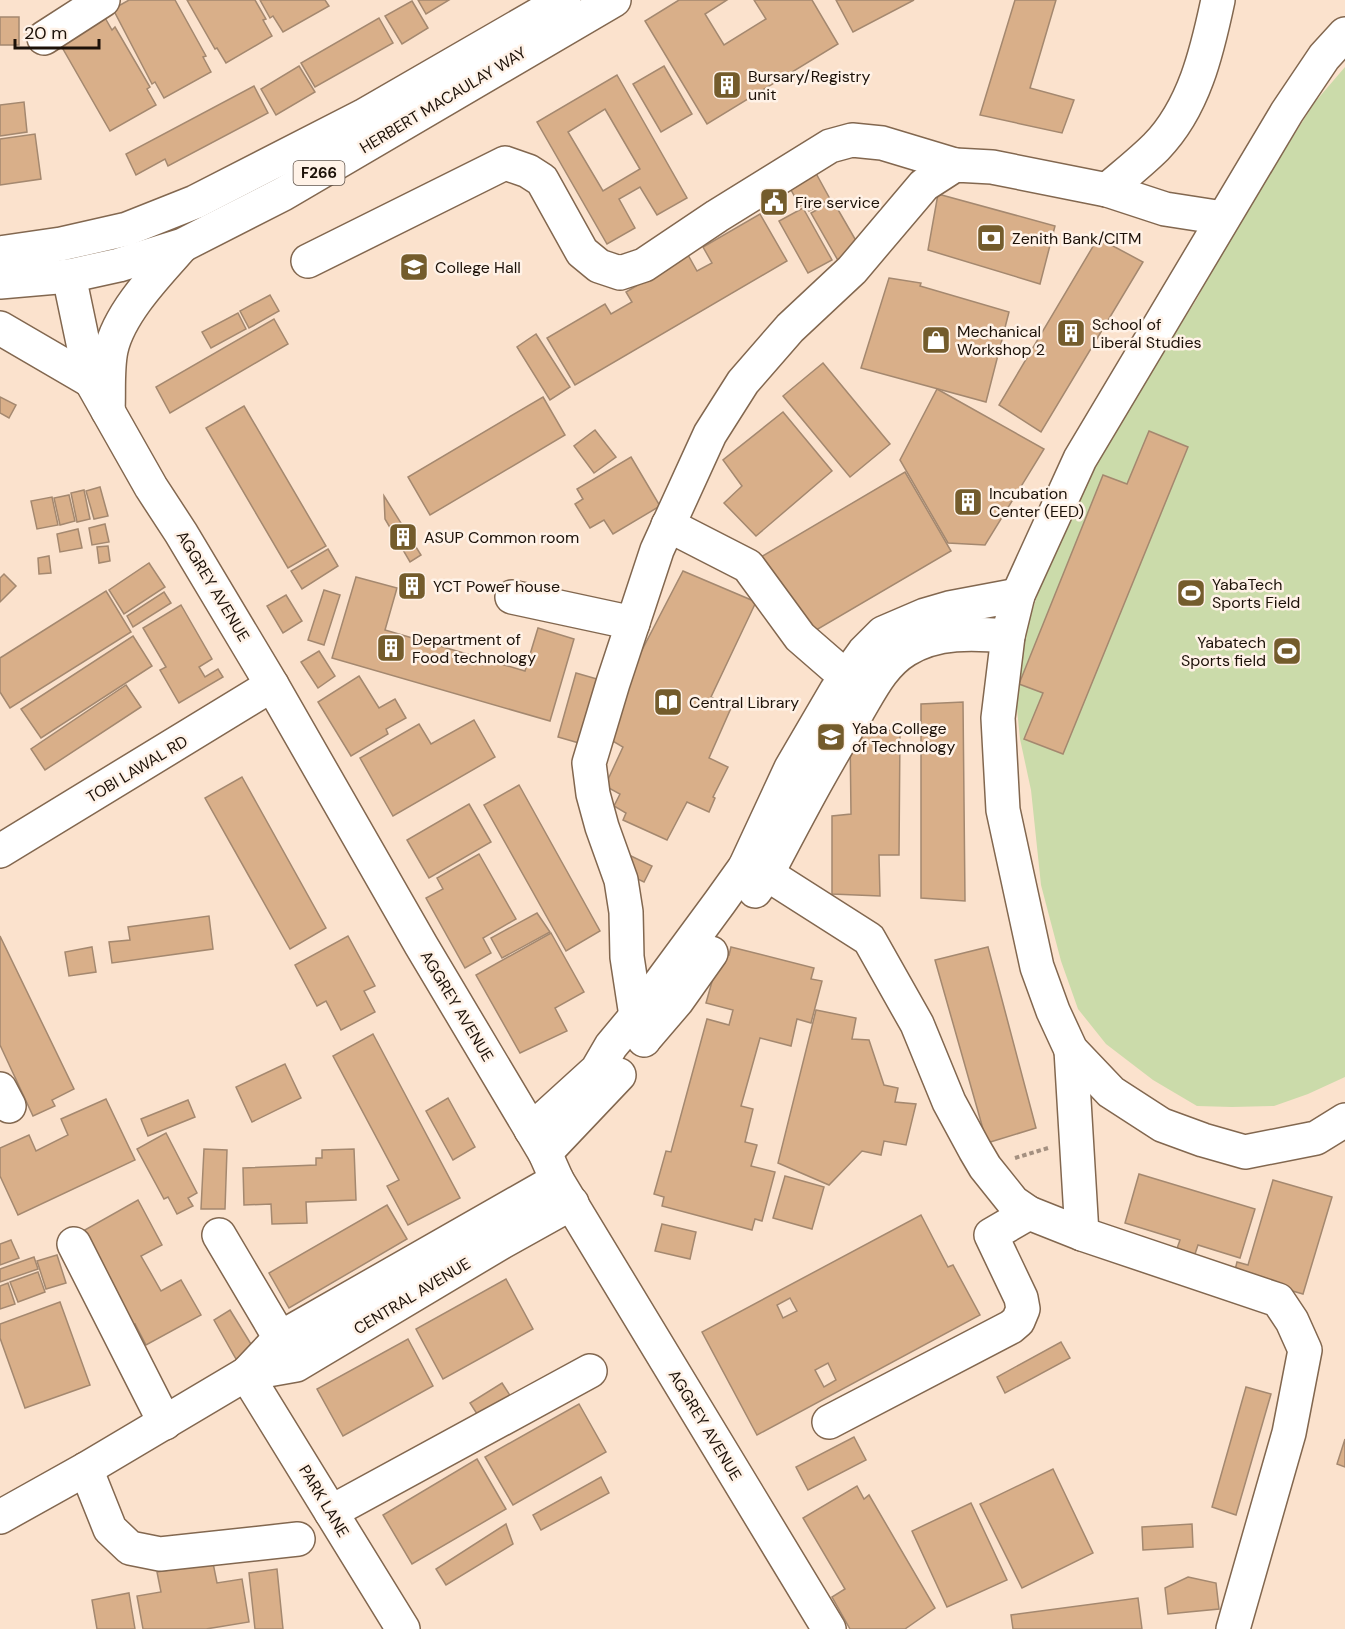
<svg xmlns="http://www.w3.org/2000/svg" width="1345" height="1629" viewBox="0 0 1345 1629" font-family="'DM Sans',sans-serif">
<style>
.green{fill:#cbdbaa}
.building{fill:#d9af89;stroke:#a4886f;stroke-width:1.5;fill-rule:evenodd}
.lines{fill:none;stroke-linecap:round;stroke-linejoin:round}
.minor-casing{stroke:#82674f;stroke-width:36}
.highway-casing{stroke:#82674f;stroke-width:36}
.path{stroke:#a49080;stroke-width:4;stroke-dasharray:4.5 3;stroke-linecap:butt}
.minor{stroke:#fff;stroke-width:33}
.highway{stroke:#fff;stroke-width:33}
.labels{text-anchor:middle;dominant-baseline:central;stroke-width:5;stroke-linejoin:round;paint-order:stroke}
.shield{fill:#fff2e7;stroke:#60544b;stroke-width:1.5}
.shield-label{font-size:15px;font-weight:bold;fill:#1c1108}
.poi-label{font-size:16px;fill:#1c1108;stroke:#fff2e7;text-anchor:start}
.street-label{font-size:16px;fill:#1c1108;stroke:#fff2e7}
</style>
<rect width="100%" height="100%" fill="#fbe2cd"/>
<polygon class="green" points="1345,67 1345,1077 1308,1094 1274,1106 1232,1107 1197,1106 1153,1080 1106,1044 1078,1009 1061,961 1041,885 1031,790 1020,739 1015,689 1027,626 1049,560 1091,467 1198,297 1221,249 1315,102"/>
<g class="building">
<polygon points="129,0 175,0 206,56 203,57 211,72 164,98 155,82 152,84 113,9"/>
<polygon points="187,0 255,0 266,19 263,20 272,36 226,63 217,48 215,49"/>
<polygon points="260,0 325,0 329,6 283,32 273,16 270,18"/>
<polygon points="418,0 449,0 426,14"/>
<polygon points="679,0 727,0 705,14 724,45 766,19 754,0 812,0 838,44 707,124 645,21"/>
<polygon points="836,0 914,0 853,32"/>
<polygon points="1015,0 1056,0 1030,88 1074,100 1062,133 980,115"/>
<polygon points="412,1 428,28 402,44 385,16"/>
<polygon points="104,16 112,30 115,27 150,87 147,89 156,105 110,131 59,42"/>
<rect x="0" y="17" width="19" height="28"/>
<polygon points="379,18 393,43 315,87 301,63"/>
<polygon points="299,66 315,92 276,115 261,89"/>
<polygon points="664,66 692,114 661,132 633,84"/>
<path d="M617,75L687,198L657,215L640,187L619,199L635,228L607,244L537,122ZM605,109L640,169L603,191L568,132Z"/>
<polygon points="254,86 268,113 168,166 165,159 136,175 126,154"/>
<polygon points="24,102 27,132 0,136 0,105"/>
<polygon points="35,134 41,179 0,185 0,139"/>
<polygon points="812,166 830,199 809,211 804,204 800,206 786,181"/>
<polygon points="781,191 787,201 766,214 760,203"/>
<polygon points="938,194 1055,226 1040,284 928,250"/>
<polygon points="833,201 862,251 840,264 811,213"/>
<polygon points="803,208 832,260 808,273 779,221"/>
<polygon points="760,214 787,261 575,385 547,338 605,304 611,314 632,302 626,292 688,255 697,271 712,263 703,247"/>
<polygon points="1098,238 1143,262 1041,432 999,405"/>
<polygon points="889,278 921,283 920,286 1009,312 986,402 861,368"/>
<polygon points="270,295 279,311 249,328 240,311"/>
<polygon points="238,313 246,329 211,348 202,332"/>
<polygon points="274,319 288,344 170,413 156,387"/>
<polygon points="536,334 570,387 550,400 517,347"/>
<polygon points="823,363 890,444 850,477 783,396"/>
<polygon points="937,389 1044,449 985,545 948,543 900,460"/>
<polygon points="0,397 16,405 9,418 0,413"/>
<polygon points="543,397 565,435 430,515 408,477"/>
<polygon points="244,406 326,546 288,568 206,428"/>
<polygon points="783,412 832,471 756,536 724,503 742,486 723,460"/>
<polygon points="595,430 616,457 594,473 574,446"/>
<polygon points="1149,431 1188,447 1063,754 1024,739 1043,693 1019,684 1103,475 1127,484"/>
<polygon points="631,457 660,506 613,534 604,520 590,528 575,504 583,499 577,489"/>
<polygon points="905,472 951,551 806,636 761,557"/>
<polygon points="100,487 108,516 94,519 86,491"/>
<polygon points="84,490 90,519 77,522 71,493"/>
<polygon points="69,495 75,521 60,525 54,498"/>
<polygon points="384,496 421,555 410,562 385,519"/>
<polygon points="52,497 58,525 37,529 31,501"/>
<polygon points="105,524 109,542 92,545 89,528"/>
<polygon points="78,529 82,548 60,552 57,534"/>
<polygon points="108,546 110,561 99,563 97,547"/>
<polygon points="328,549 338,566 302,589 291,571"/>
<polygon points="49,556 51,573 39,574 38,558"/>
<polygon points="149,563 165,587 124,614 109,590"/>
<polygon points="683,571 756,602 711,697 731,708 709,758 728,767 713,797 715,798 709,812 687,802 667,840 623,820 626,813 614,806 620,794 605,786 623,747 599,733"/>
<polygon points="4,574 16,586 0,602 0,578"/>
<polygon points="404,574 424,578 420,597 400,594"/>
<polygon points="356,577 397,588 385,630 525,671 538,628 574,639 550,721 332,658"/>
<polygon points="324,590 340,595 324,645 308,640"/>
<polygon points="106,591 131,632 10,708 0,692 0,658"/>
<polygon points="164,592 171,603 133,627 127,616"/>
<polygon points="286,595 302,621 283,633 267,606"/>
<polygon points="181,605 212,659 199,667 205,677 218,669 223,677 179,703 160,670 166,667 143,628"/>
<polygon points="133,636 152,666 41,738 21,709"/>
<polygon points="319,651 335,676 318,688 301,662"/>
<polygon points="576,673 597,679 579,743 558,737"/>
<polygon points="359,676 379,708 395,699 406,718 386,729 388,734 351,756 318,702"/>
<polygon points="126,685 141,707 45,770 31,749"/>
<polygon points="963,702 965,901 921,898 921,704"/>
<polygon points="474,720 495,757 393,816 360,758 419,724 431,744"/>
<polygon points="900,730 899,855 879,855 880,896 832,894 832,816 851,814 850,732"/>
<polygon points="242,777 326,928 290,949 205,798"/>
<polygon points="519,785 600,931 566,951 484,805"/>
<polygon points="469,804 491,842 429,878 407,840"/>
<polygon points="479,854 516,919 483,938 491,953 465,968 426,898 443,889 437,878"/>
<polygon points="631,856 652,866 644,882 623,872"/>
<polygon points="537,913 550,932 502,958 491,938"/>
<polygon points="209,916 213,949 112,963 109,942 130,940 128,927"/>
<polygon points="551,933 584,992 555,1008 567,1031 520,1053 476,975"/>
<polygon points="0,936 74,1089 52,1100 55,1106 33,1116 0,1045"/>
<polygon points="348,936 375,986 364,991 375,1012 341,1030 326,1001 317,1006 295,965"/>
<polygon points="92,947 96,972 69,976 65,952"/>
<polygon points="731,947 814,968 811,979 822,981 811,1023 797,1019 791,1046 760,1038 741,1106 753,1109 745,1142 757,1145 751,1166 775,1172 762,1221 755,1219 752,1230 662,1206 664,1197 654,1194 666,1151 671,1152 707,1019 729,1025 733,1010 706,1003 720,953 729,955"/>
<polygon points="988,947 1036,1128 987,1143 935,960"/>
<polygon points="816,1010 856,1018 852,1039 869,1040 884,1085 898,1088 895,1102 916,1104 906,1145 884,1141 881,1155 862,1151 829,1185 778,1163"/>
<polygon points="373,1034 460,1198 408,1225 387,1186 399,1180 333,1056"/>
<polygon points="285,1064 301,1098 252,1122 236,1087"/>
<polygon points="448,1098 475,1147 453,1160 426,1111"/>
<polygon points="106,1099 135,1160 18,1215 0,1176 0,1148 29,1135 36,1151 68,1135 61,1119"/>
<polygon points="188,1100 195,1117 148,1136 141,1119"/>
<polygon points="166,1133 197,1193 188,1198 193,1206 177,1214 168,1197 164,1199 137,1149"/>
<polygon points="204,1149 227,1150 225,1209 201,1209"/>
<polygon points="354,1149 356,1200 306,1202 307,1223 272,1224 271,1204 244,1205 243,1168 316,1165 316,1158 322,1158 322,1150"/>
<polygon points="1139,1174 1255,1209 1240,1258 1198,1245 1193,1260 1175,1254 1180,1240 1125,1223"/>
<polygon points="785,1176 824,1187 812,1229 773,1218"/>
<polygon points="1273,1180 1332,1197 1303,1294 1234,1274 1237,1262 1248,1265"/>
<polygon points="138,1200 162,1245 141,1256 161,1291 181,1280 201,1315 146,1345 135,1324 130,1326 117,1302 121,1300 83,1231"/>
<polygon points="387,1205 407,1239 289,1308 269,1273"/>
<path d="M921,1215L948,1267L953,1265L980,1315L757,1435L702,1332ZM790,1298L797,1311L783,1318L777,1305ZM828,1363L836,1380L824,1387L815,1370Z"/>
<polygon points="662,1224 696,1232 690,1259 655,1251"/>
<polygon points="11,1240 19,1258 0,1265 0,1244"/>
<polygon points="57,1255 66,1283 46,1289 37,1261"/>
<polygon points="34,1257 38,1269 0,1282 0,1269"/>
<polygon points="38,1272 45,1292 18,1302 10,1282"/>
<polygon points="506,1279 533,1329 443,1379 416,1329"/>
<polygon points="8,1283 15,1304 0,1309 0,1286"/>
<polygon points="60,1302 90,1385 25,1408 0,1338 0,1324"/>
<polygon points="230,1310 254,1349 236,1359 214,1320"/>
<polygon points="408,1339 433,1386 343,1436 317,1389"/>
<polygon points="1061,1342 1070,1358 1005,1393 997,1377"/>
<polygon points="502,1383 511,1397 479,1417 470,1403"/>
<polygon points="1246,1387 1271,1394 1236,1515 1212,1507"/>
<polygon points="579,1404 606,1452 513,1505 485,1457"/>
<polygon points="854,1437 866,1460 808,1490 796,1467"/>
<polygon points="1345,1439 1345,1467 1337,1464"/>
<polygon points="477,1459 506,1509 412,1564 383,1515"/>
<polygon points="1053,1469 1093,1553 1022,1588 980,1504"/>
<polygon points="601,1477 609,1493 541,1530 533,1515"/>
<polygon points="857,1486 864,1499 869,1495 935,1608 905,1629 850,1629 832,1597 845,1589 803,1518"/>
<polygon points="971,1503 1007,1580 947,1607 912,1531"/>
<polygon points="506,1524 513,1544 446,1585 436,1569"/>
<polygon points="1192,1524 1193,1547 1143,1550 1142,1527"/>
<polygon points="213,1563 217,1583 242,1579 249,1622 206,1629 143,1629 137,1596 161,1592 157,1572"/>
<polygon points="277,1569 283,1629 255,1629 249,1573"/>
<polygon points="1188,1577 1216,1583 1219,1609 1168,1614 1165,1588"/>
<polygon points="129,1593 135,1629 97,1629 92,1600"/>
<polygon points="1138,1598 1142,1629 1013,1629 1011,1615"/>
</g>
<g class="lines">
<g class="minor-casing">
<g id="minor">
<polyline points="1345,34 1324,57 1287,112 1080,459 1018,595 1008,636 998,718 1003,810 1037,967 1053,1011 1071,1050 1111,1092 1162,1125 1203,1140 1245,1152 1316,1138 1345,1120"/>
<polyline points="44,38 103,0"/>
<path d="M1107,190C1123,176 1141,162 1156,147C1194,108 1207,52 1218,0"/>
<polyline points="308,261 505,163 528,171 542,180 582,252 599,266 620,273 644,265 717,216 830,146 852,140 882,143 955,165"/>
<polyline points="69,276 91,381 151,487 181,533 272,685 421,945 545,1153 557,1180 829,1629"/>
<polyline points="0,328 91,381"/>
<polyline points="668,525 748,566 800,637 846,677"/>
<polyline points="512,597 633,623"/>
<polyline points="0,851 272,685"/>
<polyline points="745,867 767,874 869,939 917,1024 949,1102 975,1150 985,1167 1013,1202 1029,1213 1082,1234 1278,1300 1292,1321 1305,1350 1289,1433 1233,1629"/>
<path d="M755,891L767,874C796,819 825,763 858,711C871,689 883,664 906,650C936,631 974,633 1008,636"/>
<polyline points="647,1036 677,1001 711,953"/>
<polyline points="644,1040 636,1016 627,957 626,912 621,880 602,827 593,794 589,763 613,683 657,550 710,434 743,382 790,328 852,270 924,185 955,165 992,167 1107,190 1165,209 1223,218"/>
<polyline points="1071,1050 1082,1234"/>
<polyline points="0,1089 9,1106"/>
<polyline points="531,1130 597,1070 611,1046 636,1016 720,902 745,867 791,768 836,691 864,652 883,633 925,615 949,608 1018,595"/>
<polyline points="545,1153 619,1075"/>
<polyline points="219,1235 280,1338"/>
<polyline points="74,1244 165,1423"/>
<polyline points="246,1374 296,1365 502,1242 572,1203"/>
<polyline points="246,1374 403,1629"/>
<polyline points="829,1422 1011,1327 1018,1321 1023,1309 1021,1298 991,1235 1029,1213"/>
<polyline points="86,1469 110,1529 130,1548 160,1554 298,1539"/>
<polyline points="331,1512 590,1371"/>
<polyline points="0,1517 86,1469 246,1374 280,1338 557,1180"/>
</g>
</g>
<g class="highway-casing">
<g id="highway">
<polyline points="0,253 61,244 127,229 195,202 363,116 564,0"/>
<polyline points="0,282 69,276 119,265 183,245 283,194 614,0"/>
<path d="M108,411C109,392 107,369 111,350C119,313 157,274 181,247"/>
</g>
</g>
<polyline class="path" points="1015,1158 1048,1148"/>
<use href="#minor" class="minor"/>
<use href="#highway" class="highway"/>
</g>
<defs>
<g id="building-square" transform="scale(1.5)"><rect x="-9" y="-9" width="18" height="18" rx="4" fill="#745c2c" stroke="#fff2e7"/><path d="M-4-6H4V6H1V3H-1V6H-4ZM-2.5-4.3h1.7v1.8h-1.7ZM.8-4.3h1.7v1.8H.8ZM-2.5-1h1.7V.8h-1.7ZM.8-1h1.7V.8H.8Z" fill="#fff"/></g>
<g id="civic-square" transform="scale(1.5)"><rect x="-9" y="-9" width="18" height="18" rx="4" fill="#745c2c" stroke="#fff2e7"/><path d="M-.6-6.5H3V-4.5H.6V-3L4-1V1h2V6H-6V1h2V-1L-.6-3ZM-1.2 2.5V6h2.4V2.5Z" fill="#fff"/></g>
<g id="bank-square" transform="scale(1.5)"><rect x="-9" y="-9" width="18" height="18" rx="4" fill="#745c2c" stroke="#fff2e7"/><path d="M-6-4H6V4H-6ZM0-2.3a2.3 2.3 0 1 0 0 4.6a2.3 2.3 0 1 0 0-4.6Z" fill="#fff"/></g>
<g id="school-square" transform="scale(1.5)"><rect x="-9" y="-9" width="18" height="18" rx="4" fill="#745c2c" stroke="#fff2e7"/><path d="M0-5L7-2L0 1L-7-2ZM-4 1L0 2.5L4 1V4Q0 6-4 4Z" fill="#fff"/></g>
<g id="shop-square" transform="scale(1.5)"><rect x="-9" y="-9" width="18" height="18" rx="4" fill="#745c2c" stroke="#fff2e7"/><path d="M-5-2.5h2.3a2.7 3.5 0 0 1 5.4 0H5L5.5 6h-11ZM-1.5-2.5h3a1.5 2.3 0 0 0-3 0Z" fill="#fff"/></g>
<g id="stadium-square" transform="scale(1.5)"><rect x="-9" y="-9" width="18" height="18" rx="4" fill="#745c2c" stroke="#fff2e7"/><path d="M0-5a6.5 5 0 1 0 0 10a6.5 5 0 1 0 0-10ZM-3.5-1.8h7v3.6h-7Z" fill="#fff"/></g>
<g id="library-square" transform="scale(1.5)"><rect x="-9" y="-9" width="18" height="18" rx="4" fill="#745c2c" stroke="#fff2e7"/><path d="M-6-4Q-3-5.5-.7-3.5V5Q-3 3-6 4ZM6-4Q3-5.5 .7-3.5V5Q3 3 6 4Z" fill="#fff"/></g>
<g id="university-square" transform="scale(1.5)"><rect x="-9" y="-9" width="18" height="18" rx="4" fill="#745c2c" stroke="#fff2e7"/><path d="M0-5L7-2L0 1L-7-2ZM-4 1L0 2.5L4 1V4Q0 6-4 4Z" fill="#fff"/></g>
</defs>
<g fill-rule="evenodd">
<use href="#building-square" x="727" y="85"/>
<use href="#civic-square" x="774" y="202"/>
<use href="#bank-square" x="991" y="238"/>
<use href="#school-square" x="414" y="267"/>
<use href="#building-square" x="1071" y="333"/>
<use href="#shop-square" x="936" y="340"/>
<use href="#building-square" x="968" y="502"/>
<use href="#building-square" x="403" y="537"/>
<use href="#building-square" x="412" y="586"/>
<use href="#stadium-square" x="1191" y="593"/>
<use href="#building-square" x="391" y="648"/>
<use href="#stadium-square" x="1287" y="651"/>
<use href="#library-square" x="668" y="702"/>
<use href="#university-square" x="831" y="737"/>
</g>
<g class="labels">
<rect class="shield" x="293.5" y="161" width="51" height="24" rx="4.5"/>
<g class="shield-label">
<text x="319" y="173">F266</text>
</g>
<g class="poi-label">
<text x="748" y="76">Bursary/Registry<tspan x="748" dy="18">unit</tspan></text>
<text x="795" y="202">Fire service</text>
<text x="1012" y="238">Zenith Bank/CITM</text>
<text x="435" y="267">College Hall</text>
<text x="1092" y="324">School of<tspan x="1092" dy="18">Liberal Studies</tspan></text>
<text x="957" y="331">Mechanical<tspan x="957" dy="18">Workshop 2</tspan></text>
<text x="989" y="493">Incubation<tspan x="989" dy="18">Center (EED)</tspan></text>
<text x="424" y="537">ASUP Common room</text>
<text x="1212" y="584">YabaTech<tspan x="1212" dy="18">Sports Field</tspan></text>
<text x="433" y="586">YCT Power house</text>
<text x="412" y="639">Department of<tspan x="412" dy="18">Food technology</tspan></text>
<text x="1266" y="642" text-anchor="end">Yabatech<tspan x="1266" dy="18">Sports field</tspan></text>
<text x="689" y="702">Central Library</text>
<text x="852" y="728">Yaba College<tspan x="852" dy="18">of Technology</tspan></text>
</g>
<g class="street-label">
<text transform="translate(443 100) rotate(-31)">HERBERT MACAULAY WAY</text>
<text transform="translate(213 586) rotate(59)">AGGREY AVENUE</text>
<text transform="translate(137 769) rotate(-31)">TOBI LAWAL RD</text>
<text transform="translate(457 1006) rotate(59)">AGGREY AVENUE</text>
<text transform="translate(412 1296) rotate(-31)">CENTRAL AVENUE</text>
<text transform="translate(705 1425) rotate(59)">AGGREY AVENUE</text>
<text transform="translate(324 1501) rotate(59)">PARK LANE</text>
</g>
</g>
<path d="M15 39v9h84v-9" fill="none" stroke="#1c1108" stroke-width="3"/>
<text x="24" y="39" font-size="18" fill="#1c1108" stroke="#fff2e7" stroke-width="4.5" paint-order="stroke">20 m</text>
</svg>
